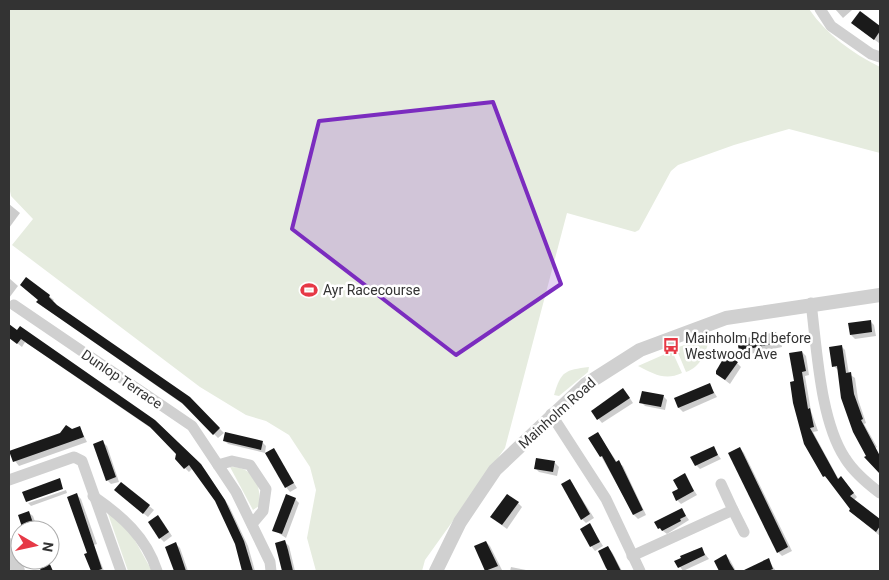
<svg xmlns="http://www.w3.org/2000/svg" width="889" height="580" viewBox="0 0 889 580" font-family="Roboto,sans-serif">
<style>
.green{fill:#e6ecdf}
.shadow{fill:#0003}
.building{fill:#1a1a1a}
.lines{fill:none;stroke-linecap:round;stroke-linejoin:round}
.minor{stroke:#d0d0d0;stroke-width:11}
.tertiary{stroke:#d0d0d0;stroke-width:14}
.marked{fill:#7b2cbf;fill-opacity:0.2;stroke:#7b2cbf;stroke-width:4;stroke-linejoin:round}
.labels{text-anchor:middle;dominant-baseline:central;stroke-width:5;stroke-linejoin:round;paint-order:stroke}
.poi-label{font-size:14px;fill:#333;stroke:#fff;text-anchor:start}
.street-label{font-size:14px;fill:#333;stroke:#fff}
</style>
<rect width="100%" height="100%" fill="#fff"/>
<g class="green">
<path d="M9,9H809C827,35 852,53 880,67V153L789,129L734,145L678,165L671,171L639,230L635,232L567,213L505,448L425,560L422,571H316L307,538L316,490L310,467L289,435L266,421L246,415L200,387L12,245L33,219L11,196L9,186Z"/>
<path d="M709,336C708,350 701,367 686,372L676,348Z"/>
<path d="M672,351L682,373C665,381 654,374 638,366Z"/>
<path d="M589,367L588,372L559,396L554,395C561,371 565,370 589,367Z"/>
<path d="M230,467C253,466 262,485 259,506L253,510Z"/>
<polygon points="107,511 132,535 152,571 128,571"/>
</g>
<g class="shadow">
<polygon points="835,9 851,9 852,10 843,18"/>
<polygon points="860,13 880,27 879,43 857,27"/>
<polygon points="9,204 20,213 9,228"/>
<polygon points="9,278 18,286 9,298"/>
<polygon points="49,296 54,300 52,302 189,398 224,433 218,438 187,407 42,306"/>
<polygon points="870,321 874,325 876,336 855,339 851,335"/>
<polygon points="9,326 163,428 205,470 229,506 248,546 255,571 244,571 236,544 216,501 193,468 189,472 176,459 178,454 155,431 25,342 22,347 9,337"/>
<polygon points="776,333 780,337 782,347 745,355 740,351 738,341"/>
<polygon points="841,346 845,350 849,374 855,378 858,399 866,423 864,424 877,447 872,450 880,458 880,473 866,457 867,456 838,370 834,366"/>
<polygon points="802,352 806,356 809,375 805,376 811,411 818,431 813,432 839,480 845,482 857,497 854,500 880,521 880,536 850,511 852,509 829,480 824,476 795,382"/>
<polygon points="737,363 741,367 730,384 717,374"/>
<polygon points="709,384 717,397 683,412 679,408 675,398"/>
<polygon points="627,394 633,403 602,423 592,411"/>
<polygon points="663,396 667,400 665,410 645,406 641,402"/>
<polygon points="80,428 87,442 19,466 15,461"/>
<polygon points="598,434 617,462 623,466 646,515 638,519 634,515 601,456"/>
<polygon points="224,440 262,442 266,446 265,453 228,444"/>
<polygon points="102,442 107,446 119,482 111,484 107,480"/>
<polygon points="713,448 721,459 700,469 696,465"/>
<polygon points="740,448 744,453 792,551 782,556 778,552"/>
<polygon points="274,450 297,488 290,492 286,487"/>
<polygon points="537,459 555,463 559,467 557,476 539,472 535,468"/>
<polygon points="684,475 697,495 681,504 677,500"/>
<polygon points="570,480 594,518 586,523 582,519"/>
<polygon points="121,483 154,510 148,517 119,494"/>
<polygon points="66,490 67,493 31,506 28,503"/>
<polygon points="77,495 81,499 97,544 94,545 104,571 92,571 86,555 88,554"/>
<polygon points="295,499 299,503 286,538 274,530"/>
<polygon points="518,503 522,507 507,529 496,521"/>
<polygon points="682,510 689,520 667,534 659,528"/>
<polygon points="28,512 33,516 38,530 25,530"/>
<polygon points="162,521 172,536 164,542 160,538"/>
<polygon points="590,525 603,546 595,551 591,546"/>
<polygon points="285,542 289,546 295,571 284,571 277,544"/>
<polygon points="486,542 490,546 502,570 486,571 476,547"/>
<polygon points="176,544 180,548 188,571 175,571 166,547"/>
<polygon points="608,548 612,552 622,571 610,571 600,552"/>
<polygon points="701,549 709,559 683,571 676,561 694,550 696,552"/>
<polygon points="726,556 730,560 736,571 721,571 715,561"/>
<polygon points="768,560 776,571 746,571"/>
<polygon points="511,567 531,571 510,571"/>
</g>
<g class="building">
<polygon points="860,11 880,26 880,31 874,40 851,23"/>
<polygon points="26,277 50,295 49,297 57,305 190,397 220,428 213,435 182,403 36,302 38,300 20,285"/>
<polygon points="871,320 872,332 850,335 848,323"/>
<polygon points="9,324 17,330 20,326 155,420 201,464 225,500 244,541 253,571 242,571 235,544 215,501 189,465 184,469 175,459 176,454 150,427 28,344 21,339 17,344 9,338"/>
<polygon points="776,332 778,343 739,351 737,340"/>
<polygon points="842,345 846,373 851,372 854,394 863,419 861,420 880,456 880,474 864,457 866,456 853,432 841,398 837,366 832,367 829,347"/>
<polygon points="802,351 806,371 802,372 808,409 810,408 814,427 810,428 838,479 841,476 854,493 850,496 880,519 880,526 876,532 849,511 850,509 825,476 823,477 804,444 793,403 790,382 794,381 789,353"/>
<polygon points="726,354 738,362 725,380 716,374 716,371"/>
<polygon points="710,383 714,393 678,408 674,398"/>
<polygon points="623,388 630,398 597,420 591,411"/>
<polygon points="642,391 664,395 661,407 639,403"/>
<polygon points="66,425 72,429 80,426 84,437 13,462 9,451 60,433"/>
<polygon points="225,432 263,441 261,450 223,441"/>
<polygon points="598,432 616,462 619,460 643,510 633,515 602,456 600,457 588,438"/>
<polygon points="103,440 116,477 106,481 93,444"/>
<polygon points="714,446 718,455 695,466 690,457"/>
<polygon points="740,447 788,547 777,553 728,453"/>
<polygon points="274,448 294,483 285,488 265,453"/>
<polygon points="536,458 555,461 553,472 534,469"/>
<polygon points="685,473 694,491 676,501 672,492 678,489 673,480"/>
<polygon points="60,478 63,489 26,502 22,492"/>
<polygon points="570,479 590,514 581,520 561,484"/>
<polygon points="121,482 150,505 143,514 114,490"/>
<polygon points="77,493 102,569 96,571 91,571 84,554 87,553 67,497"/>
<polygon points="286,494 296,498 282,534 272,531"/>
<polygon points="507,494 519,502 502,525 490,517"/>
<polygon points="682,508 686,516 680,519 681,521 662,531 660,528 658,529 654,522"/>
<polygon points="29,511 32,520 36,530 23,530 18,515"/>
<polygon points="158,515 169,532 159,539 148,522"/>
<polygon points="590,523 600,542 590,547 580,529"/>
<polygon points="285,540 288,550 293,571 282,571 275,543"/>
<polygon points="486,541 498,566 485,571 474,546"/>
<polygon points="176,542 180,553 186,571 174,571 165,547"/>
<polygon points="608,546 614,557 621,571 608,571 606,568 598,551"/>
<polygon points="702,547 705,555 678,568 674,561 681,558 680,556"/>
<polygon points="726,554 730,563 735,571 719,571 714,561"/>
<polygon points="769,558 773,569 768,571 742,571"/>
<polygon points="36,560 48,560 53,571 41,571"/>
</g>
<g class="lines">
<g class="minor">
<polyline points="820,9 831,26 871,54 880,57"/>
<path d="M811,303C817,349 820,420 845,458C853,471 868,484 880,493"/>
<polyline points="14,305 192,426 236,492 270,562 271,571"/>
<polyline points="551,414 606,499 640,571"/>
<polyline points="218,465 232,461 250,465 266,489 263,511 252,524"/>
<polyline points="9,480 74,457 82,461 121,571"/>
<polyline points="721,484 733,510"/>
<path d="M93,496C122,516 146,537 157,571"/>
<polyline points="632,556 733,510 744,532"/>
</g>
<g class="tertiary">
<polyline points="9,545 18,571"/>
<polyline points="436,571 460,522 495,470 585,385 640,350 726,318 880,295"/>
</g>
</g>
<path class="marked" d="M493,102L561,284L456,355L292,229L319,121Z"/>
<defs>
<g id="stadium-bare" transform="scale(1.35)"><path d="M0-5a6.5 5 0 1 0 0 10a6.5 5 0 1 0 0-10ZM-3.5-1.8h7v3.6h-7Z" fill="#e63946" stroke="#fff" stroke-width="2.5" paint-order="stroke"/></g>
<g id="bus-bare" transform="scale(1.35)"><path d="M-5-6H5V4H4V6H2V4H-2V6H-4V4H-5ZM-3.5-4V0h7V-4ZM-3.5 1.2v1.5H-2V1.2ZM2 1.2v1.5H3.5V1.2Z" fill="#e63946" stroke="#fff" stroke-width="2.5" paint-order="stroke"/></g>
</defs>
<g fill-rule="evenodd">
<use href="#stadium-bare" x="309" y="290"/>
<use href="#bus-bare" x="671" y="346"/>
</g>
<g class="labels">
<g class="poi-label">
<text x="323" y="290">Ayr Racecourse</text>
<text x="685" y="338">Mainholm Rd before<tspan x="685" dy="16">Westwood Ave</tspan></text>
</g>
<g class="street-label">
<text transform="translate(122 379) rotate(34)">Dunlop Terrace</text>
<text transform="translate(557 413) rotate(-42)">Mainholm Road</text>
</g>
</g>
<rect width="889" height="580" fill="none" stroke="#333333" stroke-width="20"/>
<g transform="translate(35 545) rotate(99)"><circle r="24" fill="#ffffff" stroke="#adadad"/>
<path d="M0-4L9 19L0 12L-9 19Z" fill="#e63946"/>
<text y="-8" font-size="14" font-weight="bold" text-anchor="middle" fill="#333333">N</text>
</g>
</svg>
